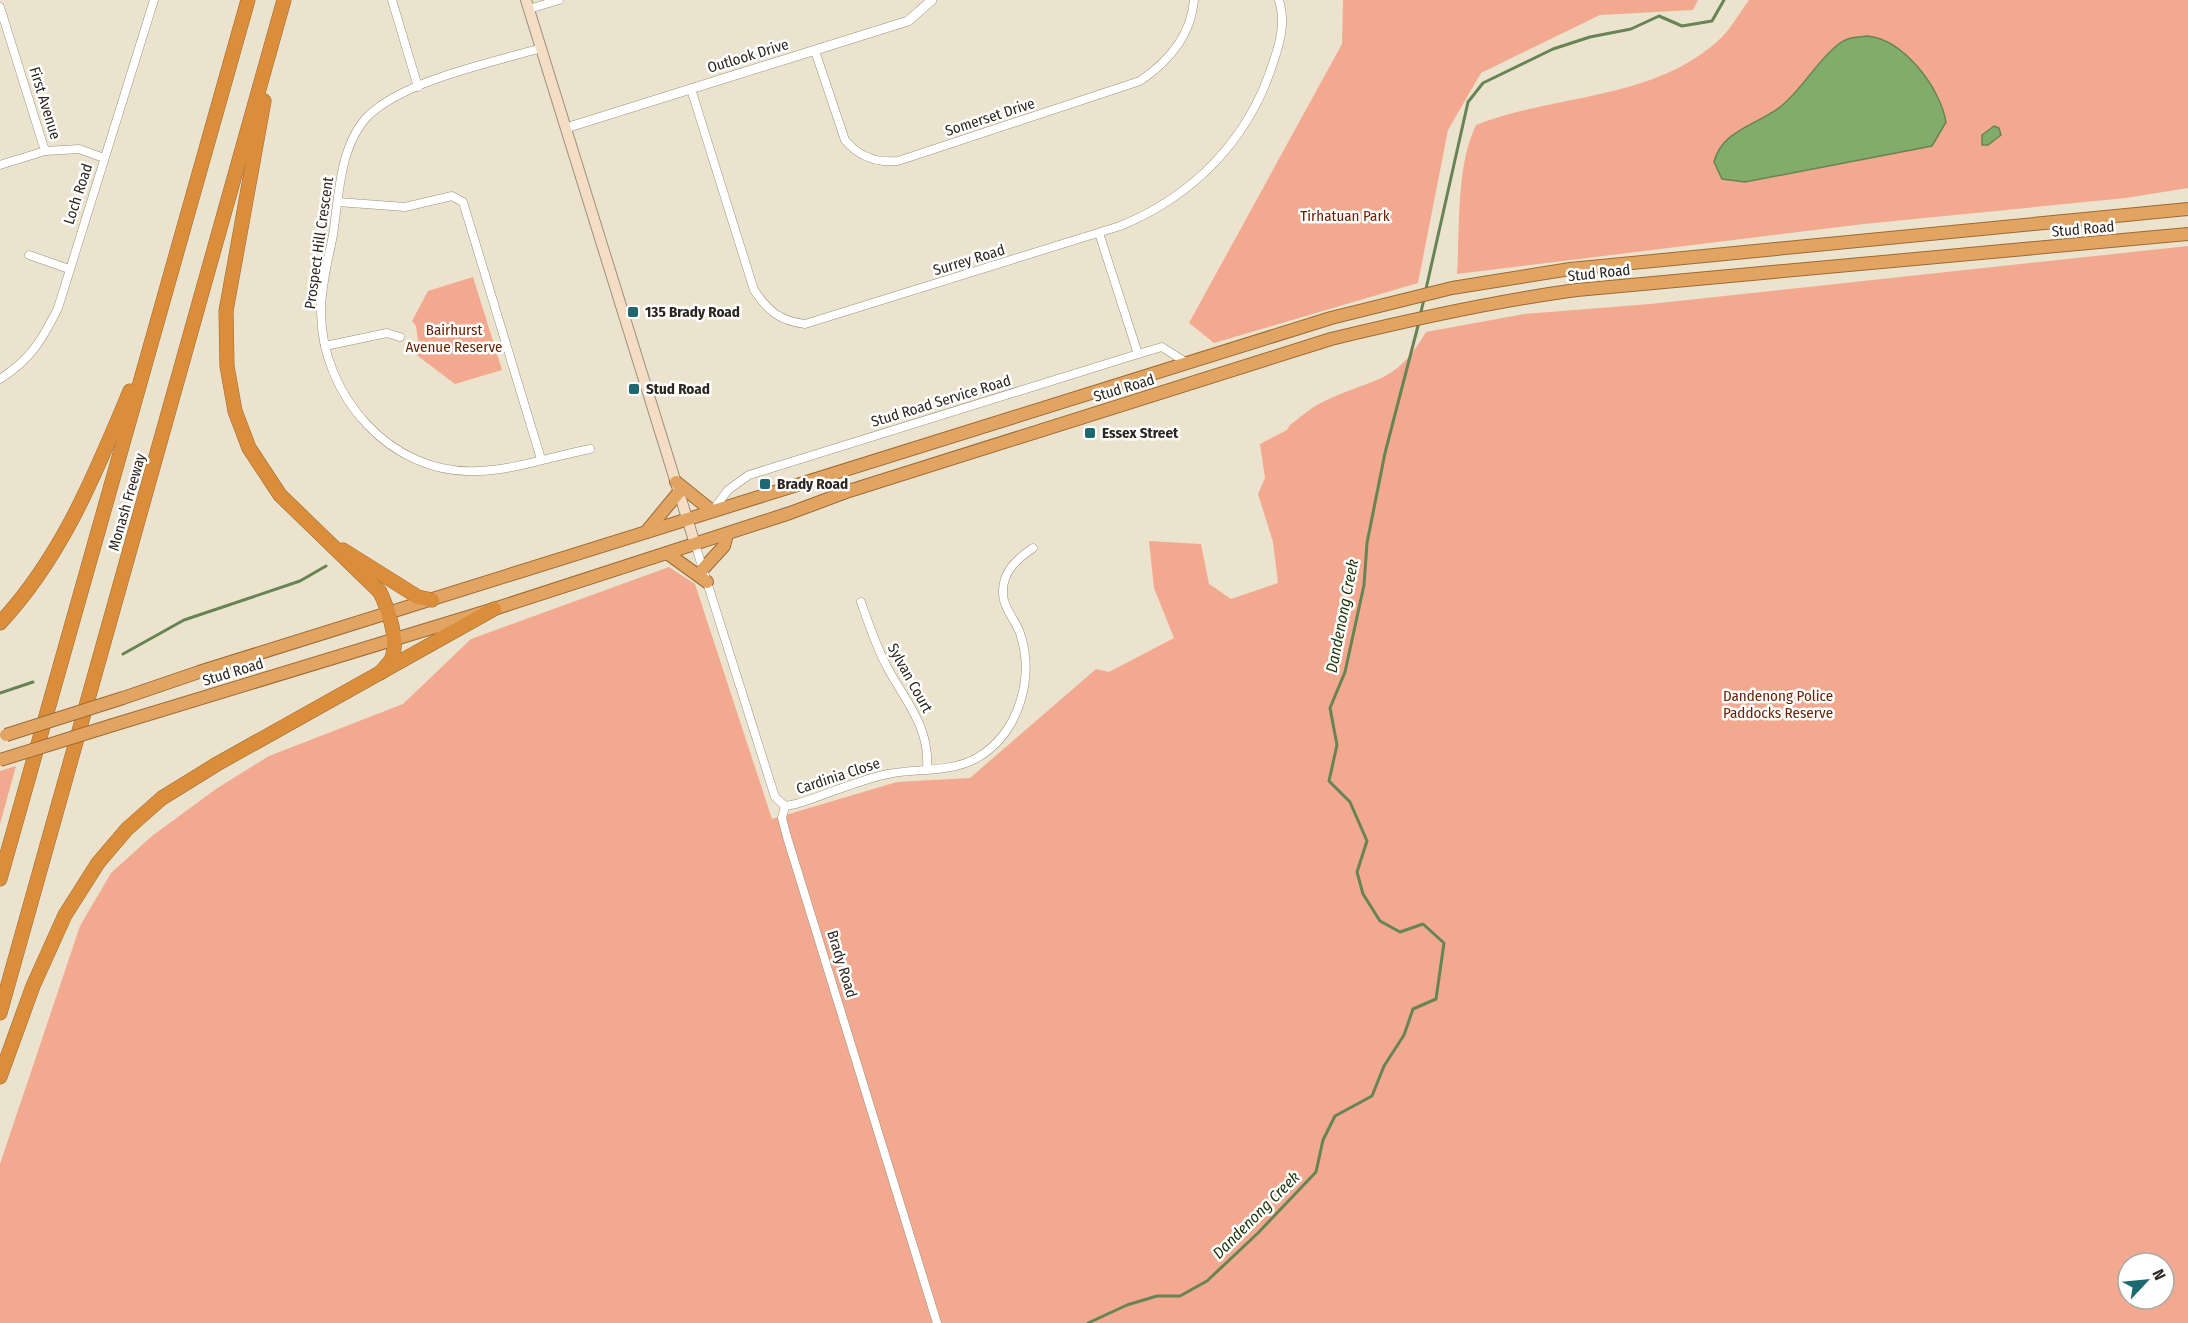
<svg xmlns="http://www.w3.org/2000/svg" width="2188" height="1323" viewBox="0 0 2188 1323" font-family="'Fira Sans Condensed',sans-serif">
<style>
.green{fill:#f2a98f;fill-rule:evenodd}
.water{fill:#81ac6a;stroke:#678454;stroke-width:1.5}
.lines{fill:none;stroke-linecap:round;stroke-linejoin:round}
.stream{stroke:#678454;stroke-width:3}
.minor-casing{stroke:#99917d;stroke-width:9}
.tertiary-casing{stroke:#99917d;stroke-width:10}
.secondary-casing{stroke:#99917d;stroke-width:12}
.trunk-casing{stroke:#9d6a32;stroke-width:14}
.motorway-casing{stroke:#9d6a32;stroke-width:15}
.minor{stroke:#fff;stroke-width:8}
.tertiary{stroke:#fff;stroke-width:9}
.secondary{stroke:#f4ddc4;stroke-width:10}
.trunk{stroke:#e2a463;stroke-width:12}
.motorway{stroke:#da8e3c;stroke-width:14}
.trunk-bridge-casing{stroke:#9d6a32;stroke-width:14;stroke-linecap:butt}
.trunk-bridge{stroke:#e2a463;stroke-width:12}
.poi-dot{fill:#1d6871;stroke:#fff;stroke-width:2}
.labels{text-anchor:middle;dominant-baseline:central;stroke-width:5;stroke-linejoin:round;paint-order:stroke}
.street-label{font-size:15px;fill:#2b2720;stroke:#fff}
.park-label{font-size:15px;fill:#682303;stroke:#fff}
.poi-label{font-size:15px;font-weight:bold;fill:#2b2720;stroke:#fff;text-anchor:start}
.water-label{font-size:16px;font-style:italic;fill:#1a3606;stroke:#fff}
</style>
<rect width="100%" height="100%" fill="#ece3ce"/>
<g class="green">
<polygon points="1343,0 1698,0 1693,10 1600,15 1481,73 1448,130 1418,283 1214,343 1189,323 1342,44"/>
<path d="M1749,0H2188V188L2126,198L1864,224L1457,274C1460,229 1456,166 1476,125C1557,93 1656,101 1722,37C1732,27 1740,12 1749,0Z"/>
<path d="M2188,246V1323H0V1164L80,926L111,873L152,836L216,789L269,756L403,704L471,639L669,567L695,584L772,819L897,782L970,778L1096,669L1109,672L1174,638L1154,588L1149,541L1201,544L1209,584L1231,599L1278,583L1273,542L1258,494L1265,478L1260,444L1287,430L1290,425C1301,417 1312,406 1325,401C1375,377 1395,385 1426,332L1524,314L1650,304ZM2128,1263H2164V1299H2128Z"/>
<polygon points="473,277 502,370 455,384 410,350 418,341 416,326 412,321 428,291"/>
<polygon points="16,766 0,824 0,771"/>
</g>
<g class="water">
<path d="M1867,36C1903,39 1940,87 1946,122L1932,146L1745,182L1722,179L1714,162C1722,130 1757,125 1780,107C1803,89 1817,60 1840,43C1848,37 1858,37 1867,36Z"/>
<polygon points="1994,126 1999,128 2001,135 1988,145 1982,145 1982,135"/>
</g>
<g class="lines">
<g class="stream">
<polyline points="1426,289 1468,102 1483,83 1553,49 1590,37 1631,29 1659,16 1682,26 1712,21 1724,0"/>
<polyline points="1420,316 1424,299"/>
<polyline points="123,654 184,620 300,581 326,566"/>
<polyline points="0,693 33,682"/>
<polyline points="1088,1323 1127,1305 1157,1296 1180,1296 1207,1281 1258,1233 1316,1172 1323,1140 1335,1116 1372,1096 1384,1066 1404,1035 1413,1009 1436,999 1444,943 1423,924 1400,932 1380,921 1363,894 1357,872 1367,841 1350,802 1329,781 1337,745 1330,708 1345,672 1364,585 1367,543 1385,453 1419,322"/>
</g>
<g class="minor-casing">
<g id="minor">
<polyline points="392,0 418,87"/>
<polyline points="0,7 45,151 79,149 104,158"/>
<polyline points="529,9 559,0"/>
<path d="M541,48C491,63 406,80 369,115C339,145 339,197 333,235C328,260 321,286 321,311C321,395 391,476 478,471C515,470 553,456 590,449"/>
<path d="M815,51L845,140C859,157 877,163 898,161L1140,81C1168,62 1191,36 1194,0"/>
<path d="M691,89L754,290C768,311 780,321 805,324L1120,226C1194,196 1249,139 1273,63C1280,43 1286,21 1279,0"/>
<polyline points="0,165 45,151"/>
<polyline points="338,202 405,207 452,196 463,202 541,459"/>
<polyline points="1099,233 1138,354"/>
<polyline points="29,255 69,269"/>
<polyline points="325,346 387,333 400,337"/>
<path d="M0,379C31,359 42,340 58,308L154,0"/>
<polyline points="713,510 728,490 749,475 1138,354 1162,347 1187,363"/>
<polyline points="695,544 775,797 785,806"/>
<path d="M861,602C869,625 876,646 887,667C906,702 930,727 927,769"/>
<polyline points="785,806 782,818 787,837 937,1323"/>
<path d="M785,806L796,804C827,795 857,780 888,774C917,768 950,773 977,758C1019,733 1035,678 1020,633C1015,619 1002,607 1003,591C1003,571 1017,559 1033,548"/>
</g>
</g>
<g class="tertiary-casing">
<polyline id="tertiary" points="566,128 908,21 932,0"/>
</g>
<g class="secondary-casing">
<polyline id="secondary" points="526,0 695,544"/>
</g>
<g class="trunk-casing">
<g id="trunk">
<polyline points="676,482 712,511"/>
<polyline points="646,532 679,492"/>
<polyline points="667,553 707,582"/>
<polyline points="703,569 724,546 727,534"/>
<polyline points="123,698 199,672 1331,318 1452,288 1570,269 2188,209"/>
<path d="M113,725L494,609L790,513L849,491L1331,339C1413,319 1494,301 1577,290L2188,234"/>
</g>
</g>
<g class="motorway-casing">
<g id="motorway">
<path d="M264,101L226,311L227,366L235,411L249,448L280,495L380,592C388,609 399,640 392,658C390,663 384,668 380,673"/>
<polyline points="343,550 418,597 432,600"/>
<path d="M0,623C62,557 95,474 130,391"/>
<polyline points="0,879 248,0"/>
<polyline points="0,1013 284,0"/>
<polyline points="0,1077 33,986 65,915 98,863 127,829 162,798 217,764 494,609"/>
</g>
</g>
<use href="#minor" class="minor"/>
<use href="#tertiary" class="tertiary"/>
<use href="#secondary" class="secondary"/>
<use href="#trunk" class="trunk"/>
<use href="#motorway" class="motorway"/>
<g class="trunk-bridge-casing">
<g id="trunk-bridge">
<polyline points="6,735 123,698"/>
<polyline points="0,760 113,725"/>
</g>
</g>
<use href="#trunk-bridge" class="trunk-bridge"/>
</g>
<g class="poi-dot">
<rect x="627" y="306" width="12" height="12" rx="3"/>
<rect x="628" y="383" width="12" height="12" rx="3"/>
<rect x="1084" y="427" width="12" height="12" rx="3"/>
<rect x="759" y="478" width="12" height="12" rx="3"/>
</g>
<g class="labels">
<g class="street-label">
<text transform="translate(748 56) rotate(-17)">Outlook Drive</text>
<text transform="translate(45 103) rotate(73)">First Avenue</text>
<text transform="translate(990 117) rotate(-18)">Somerset Drive</text>
<text transform="translate(78 194) rotate(-72)">Loch Road</text>
<text transform="translate(2083 229) rotate(-5)">Stud Road</text>
<text transform="translate(319 243) rotate(-82)">Prospect Hill Crescent</text>
<text transform="translate(969 260) rotate(-17)">Surrey Road</text>
<text transform="translate(1599 273) rotate(-6)">Stud Road</text>
<text transform="translate(1124 388) rotate(-17)">Stud Road</text>
<text transform="translate(941 401) rotate(-17)">Stud Road Service Road</text>
<text transform="translate(127 502) rotate(-74)">Monash Freeway</text>
<text transform="translate(233 672) rotate(-17)">Stud Road</text>
<text transform="translate(910 678) rotate(61)">Sylvan Court</text>
<text transform="translate(838 776) rotate(-18)">Cardinia Close</text>
<text transform="translate(842 964) rotate(73)">Brady Road</text>
</g>
<g class="park-label">
<text x="1345" y="216">Tirhatuan Park</text>
<text x="454" y="330">Bairhurst<tspan x="454" dy="17">Avenue Reserve</tspan></text>
<text x="1778" y="696">Dandenong Police<tspan x="1778" dy="17">Paddocks Reserve</tspan></text>
</g>
<g class="poi-label">
<text x="645" y="312">135 Brady Road</text>
<text x="646" y="389">Stud Road</text>
<text x="1102" y="433">Essex Street</text>
<text x="777" y="484">Brady Road</text>
</g>
<g class="water-label">
<text transform="translate(1342 616) rotate(-79)">Dandenong Creek</text>
<text transform="translate(1256 1215) rotate(-45)">Dandenong Creek</text>
</g>
</g>
<g transform="translate(2146 1281) rotate(64)"><circle r="28" fill="#ffffff" stroke="#aaa9a6" stroke-width="1.5"/>
<path d="M0-4.5L10 22L0 15L-10 22Z" fill="#1d6871"/>
<text y="-9" font-size="16" font-weight="bold" text-anchor="middle" fill="#2b2720">N</text>
</g>
</svg>
